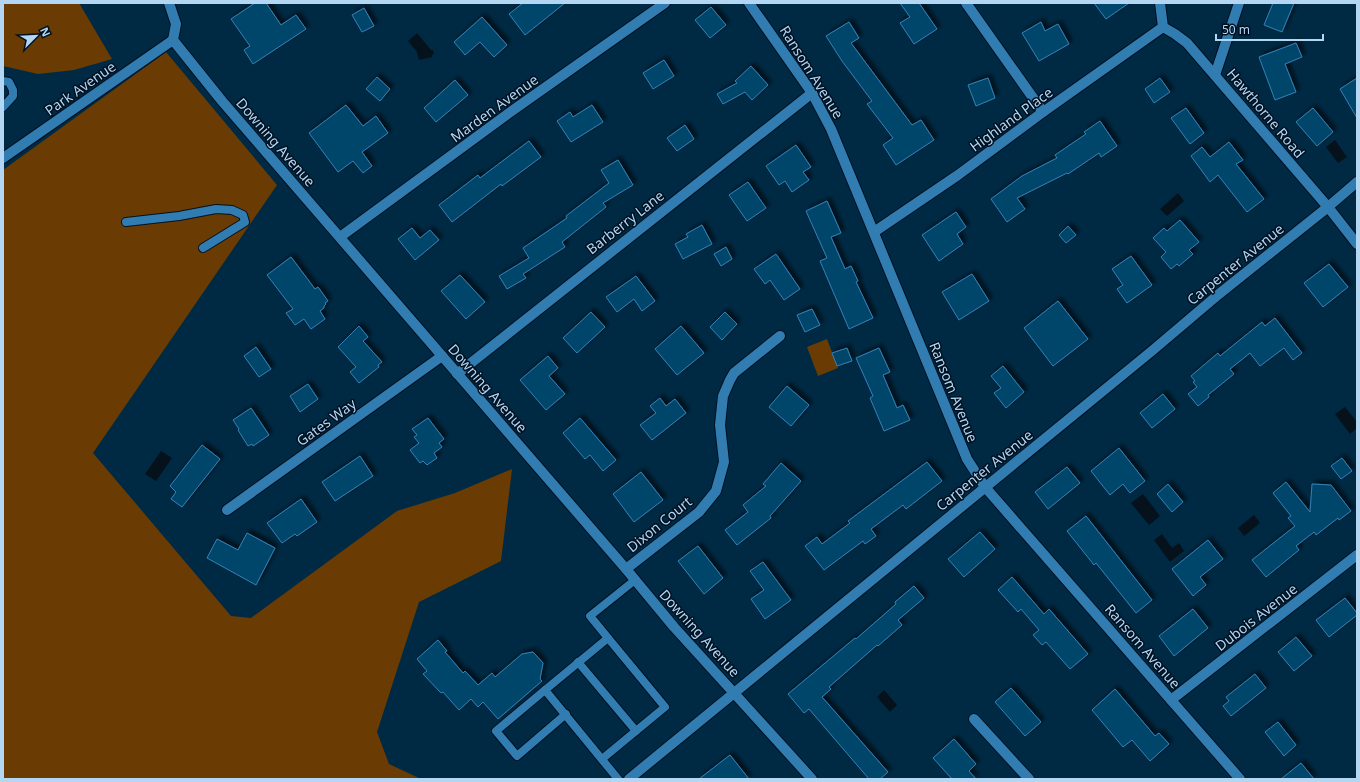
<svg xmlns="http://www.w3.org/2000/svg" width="1360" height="782" viewBox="0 0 1360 782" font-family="'Noto Sans',sans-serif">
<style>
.green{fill:#6a3c03}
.water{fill:#05111b}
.building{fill:#03456a;stroke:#3681b6;filter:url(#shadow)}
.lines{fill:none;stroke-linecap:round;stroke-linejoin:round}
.lane-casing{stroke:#001121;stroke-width:10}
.street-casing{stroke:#001121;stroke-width:12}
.lane{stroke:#317cb1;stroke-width:8}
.street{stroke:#317cb1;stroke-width:10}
.labels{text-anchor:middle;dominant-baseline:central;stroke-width:3;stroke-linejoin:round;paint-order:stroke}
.street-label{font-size:14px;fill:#b3d6f3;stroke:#001121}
</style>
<defs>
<filter id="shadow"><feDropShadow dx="3.5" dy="-3.5" stdDeviation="2" flood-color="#0009"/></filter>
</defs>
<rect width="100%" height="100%" fill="#002a44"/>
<g class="green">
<polygon points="3,3 79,3 112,59 74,70 38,74 3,66"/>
<polygon points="166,52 277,185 93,453 231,616 251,618 397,511 455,493 512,469 501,561 419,602 377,732 389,764 421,779 3,779 3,170"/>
<polygon points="827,339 838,368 818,376 807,347"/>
</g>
<g class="water">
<polygon points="417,33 431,50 433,50 434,54 432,55 432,57 419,60 417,52 408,41"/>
<polygon points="1335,140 1347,157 1338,163 1326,147"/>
<polygon points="1178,193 1184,201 1167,216 1160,209"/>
<polygon points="1345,407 1357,422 1357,428 1350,434 1335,414"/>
<polygon points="161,451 172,458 156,481 145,474"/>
<polygon points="1143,494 1160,516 1149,525 1131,503"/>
<polygon points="1254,515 1260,523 1244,536 1238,528"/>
<polygon points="1162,534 1172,548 1179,543 1184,551 1170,562 1154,540"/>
<polygon points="884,690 897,705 890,712 877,697"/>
</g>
<g class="building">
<polygon points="255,3 266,3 281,25 296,15 306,29 253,64 244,50 250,46 231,19"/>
<polygon points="523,3 565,3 525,35 509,14"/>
<polygon points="900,3 919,3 937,29 914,44 900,23 910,17"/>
<polygon points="1094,3 1129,3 1106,19"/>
<polygon points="1273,3 1294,3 1282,32 1264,25"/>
<polygon points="711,7 726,25 710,38 695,20"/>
<polygon points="364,8 374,26 362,32 352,15"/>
<polygon points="482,17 507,45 494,57 480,42 465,55 454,42"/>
<polygon points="849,22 859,38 851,43 912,125 921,120 934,140 896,165 883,145 893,138 867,104 872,101 842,61 826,36"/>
<polygon points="1041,22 1045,31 1058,24 1069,44 1039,61 1022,33"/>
<polygon points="1296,43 1302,57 1285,64 1296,92 1275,100 1259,57"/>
<polygon points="664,60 674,76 653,89 643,73"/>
<polygon points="751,66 768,85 752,100 745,92 723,104 717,94 737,83 735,81"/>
<polygon points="377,77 390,89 380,101 366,89"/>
<polygon points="988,78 995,98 976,106 968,85"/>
<polygon points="1160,78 1170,92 1154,103 1145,89"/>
<polygon points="1357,78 1357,118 1340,89"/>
<polygon points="455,80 468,95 436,122 424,108"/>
<polygon points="346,105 363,126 376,116 388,133 362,152 372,166 363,173 353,161 338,172 309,133"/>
<polygon points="592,105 603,122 571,142 557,121 570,112 573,117"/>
<polygon points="1186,108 1204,133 1190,144 1171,118"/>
<polygon points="1313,108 1333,132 1317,146 1296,122"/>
<polygon points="1100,121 1117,146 1101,157 1099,153 1068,174 1067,173 1017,198 1025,209 1007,222 991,199 1022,176 1057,158 1055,155 1086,134 1084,132"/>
<polygon points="685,125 694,139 677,151 667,138"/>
<polygon points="529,141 541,157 502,186 501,184 452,222 439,205 478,175 480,178"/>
<polygon points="1229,142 1243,160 1236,164 1264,199 1247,212 1218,175 1210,182 1191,156 1202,147 1210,157"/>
<polygon points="796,145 811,167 803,172 809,180 792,192 785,181 779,185 766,166"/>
<polygon points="618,160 633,185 603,203 606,207 562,242 565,247 523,274 526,278 507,289 499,276 529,258 523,248 567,218 566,216 609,183 601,170"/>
<polygon points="748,182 766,208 747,221 729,195"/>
<polygon points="827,201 841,233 831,237 845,269 851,266 858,281 856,282 873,318 849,329 820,261 827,258 806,211"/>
<polygon points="956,212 966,227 957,234 963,244 939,261 922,235"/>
<polygon points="1180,220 1199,242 1189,250 1193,254 1179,266 1177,264 1171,269 1161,257 1166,252 1153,238 1164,228 1167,231"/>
<polygon points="702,225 712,244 683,259 675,244 688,237 686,234"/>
<polygon points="1068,226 1076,235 1066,243 1059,235"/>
<polygon points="412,228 420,238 430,230 439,240 415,260 398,239"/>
<polygon points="726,247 732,259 721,266 714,254"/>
<polygon points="776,254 800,289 784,300 770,280 765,284 754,269"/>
<polygon points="1131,256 1152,285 1127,303 1117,289 1123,285 1112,269"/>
<polygon points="291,257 315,289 318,287 328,301 325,303 326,304 324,306 324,308 320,311 325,319 311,329 304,319 295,325 286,313 293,309 267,275"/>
<polygon points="1329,264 1348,287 1323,307 1304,283"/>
<polygon points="972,274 989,301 959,320 942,292"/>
<polygon points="460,275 485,302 466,319 441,291"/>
<polygon points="636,276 655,301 642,311 634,299 617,312 606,297"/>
<polygon points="1058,301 1088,339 1053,366 1024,328"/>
<polygon points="812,309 820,325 805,332 797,315"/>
<polygon points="591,312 605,327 577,353 563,338"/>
<polygon points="725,312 737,324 722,340 710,327"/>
<polygon points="1275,318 1302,353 1293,360 1284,348 1260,366 1250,353 1230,369 1234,374 1208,395 1209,397 1198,406 1188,394 1197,387 1193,382 1195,381 1191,376 1218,353 1220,356 1262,322 1265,326"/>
<polygon points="359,326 368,337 363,341 382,362 378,365 379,367 359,383 350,372 356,367 338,347"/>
<polygon points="681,326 704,353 677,375 655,349"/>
<polygon points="256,347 271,369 259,377 244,356"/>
<polygon points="847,348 852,361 837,366 832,353"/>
<polygon points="879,348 890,372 883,375 897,408 903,405 910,420 884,431 870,398 873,396 856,358"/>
<polygon points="548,356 558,368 549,376 565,394 546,410 520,380"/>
<polygon points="1003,366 1024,392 1006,408 994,393 1001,388 991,376"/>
<polygon points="308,384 318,399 300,412 290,396"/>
<polygon points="787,386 809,405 791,426 769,407"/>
<polygon points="1163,394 1175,409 1152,428 1140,413"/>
<polygon points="660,398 666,406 675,399 686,413 652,440 640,425 656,413 650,406"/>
<polygon points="251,408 269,435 253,446 252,444 248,446 238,430 239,429 233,420"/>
<polygon points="428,418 444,439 439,443 442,447 434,453 437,458 427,465 423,461 420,463 410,450 419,443 414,437 417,435 412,429"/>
<polygon points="580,418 616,460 603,471 590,455 585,459 563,433"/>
<polygon points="202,445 220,459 182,507 171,499 176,492 170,486"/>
<polygon points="1119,448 1145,481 1130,493 1123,484 1110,495 1091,471"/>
<polygon points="360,456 373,476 335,501 322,482"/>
<polygon points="1342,458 1352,471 1341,479 1331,466"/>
<polygon points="927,462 942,481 906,509 903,505 871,529 876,536 865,544 863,541 824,570 805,546 817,537 822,544 850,523 848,521"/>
<polygon points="781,463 801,481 770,516 771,518 737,545 725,530 748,512 743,505 766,486 763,484"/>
<polygon points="1067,467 1080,483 1048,509 1035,492"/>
<polygon points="641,472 663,500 634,522 613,494"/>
<polygon points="1286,482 1310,512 1312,484 1331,485 1351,511 1339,520 1338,518 1316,535 1314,532 1296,546 1299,550 1266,577 1252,560 1295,526 1288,518 1291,516 1273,493"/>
<polygon points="1168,484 1183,502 1172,512 1157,494"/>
<polygon points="301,499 317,522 297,536 295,534 282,543 267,523"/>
<polygon points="1086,516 1152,600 1136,613 1096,563 1094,565 1067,531"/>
<polygon points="980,532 995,549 964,577 948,559"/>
<polygon points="247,533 275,548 256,585 207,558 217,539 238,550"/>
<polygon points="1208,540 1223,559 1200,577 1206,585 1193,596 1172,569"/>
<polygon points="698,546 723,578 704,594 678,561"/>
<polygon points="763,562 791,600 765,619 751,599 764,590 750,571"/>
<polygon points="1012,577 1044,614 1049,609 1088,654 1070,669 1046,642 1042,645 1033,635 1039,630 1021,609 1018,612 998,590"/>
<polygon points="914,586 924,598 898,620 902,625 878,646 877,645 829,687 831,689 822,697 888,772 880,779 869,779 809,709 804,713 788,694 855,638 856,639 896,604 895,602"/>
<polygon points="1345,598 1357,613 1357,615 1329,637 1316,620"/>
<polygon points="1193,609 1208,628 1174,656 1159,636"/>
<polygon points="1296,637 1312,656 1294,671 1278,652"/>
<polygon points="438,640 447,651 445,652 463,673 465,671 478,685 492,673 495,677 522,654 533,652 543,663 540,679 542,681 498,719 483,702 478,707 471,699 459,710 443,692 441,693 423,674 427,671 417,659"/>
<polygon points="1255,674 1266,688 1231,716 1223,706 1229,701 1226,697"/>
<polygon points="1011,688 1041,722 1025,736 995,702"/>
<polygon points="1115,689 1155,736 1159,733 1169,744 1150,761 1132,740 1123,747 1092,710"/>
<polygon points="1278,722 1296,745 1284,756 1265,732"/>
<polygon points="954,739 976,764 969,771 976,779 952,779 933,758"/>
<polygon points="730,755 749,779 699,779"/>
<polygon points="1301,763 1314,779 1281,779"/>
</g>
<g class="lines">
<g class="lane-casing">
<g id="lane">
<polyline points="3,81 9,82 13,90 13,96 3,107"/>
<polyline points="126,222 179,216 216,209 232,210 243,215 245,222 203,248"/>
<polyline points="578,662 636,731"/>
<polyline points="545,690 496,731 517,756 566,714"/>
<polyline points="602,759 665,707 608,638"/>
<polyline points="618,779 545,690 608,638 590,616 635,580"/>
</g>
</g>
<g class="street-casing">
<g id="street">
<polyline points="169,3 176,24 173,40 222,101 626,569 674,627 812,779"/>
<polyline points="749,3 812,93 831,129 967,459 985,487 1240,779"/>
<polyline points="966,3 1043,112"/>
<polyline points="1160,3 1163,27 1175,34 1187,43 1328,207 1357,244"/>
<polyline points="1215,75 1239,3"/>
<polyline points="3,158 173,40"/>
<polyline points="874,232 958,175 1043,112 1163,27"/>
<polyline points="340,237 509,113 665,3"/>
<polyline points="457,374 812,93"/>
<polyline points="227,510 442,356"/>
<polyline points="626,569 699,512 716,491 724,462 720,425 723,396 730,380 734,373 780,336"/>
<polyline points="1171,700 1357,555"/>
<polyline points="974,719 1029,779"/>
<polyline points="629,779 1153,350 1219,294 1328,207 1357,182"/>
</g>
</g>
<use href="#lane" class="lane"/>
<use href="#street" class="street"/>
</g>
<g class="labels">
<g class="street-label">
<text transform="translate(812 72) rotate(58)">Ransom Avenue</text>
<text transform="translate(80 88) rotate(-35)">Park Avenue</text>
<text transform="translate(494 108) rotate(-36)">Marden Avenue</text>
<text transform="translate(1266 113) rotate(50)">Hawthorne Road</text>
<text transform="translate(1011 119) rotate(-36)">Highland Place</text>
<text transform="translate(276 142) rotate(49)">Downing Avenue</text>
<text transform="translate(625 222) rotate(-38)">Barberry Lane</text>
<text transform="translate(1235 264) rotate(-39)">Carpenter Avenue</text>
<text transform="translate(488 388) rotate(49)">Downing Avenue</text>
<text transform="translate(954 392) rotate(68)">Ransom Avenue</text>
<text transform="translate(326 422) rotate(-36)">Gates Way</text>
<text transform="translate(984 470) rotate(-39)">Carpenter Avenue</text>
<text transform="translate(659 524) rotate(-39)">Dixon Court</text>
<text transform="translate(1256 617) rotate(-38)">Dubois Avenue</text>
<text transform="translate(700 633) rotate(48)">Downing Avenue</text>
<text transform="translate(1143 646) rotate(49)">Ransom Avenue</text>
</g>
</g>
<rect width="1360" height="782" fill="none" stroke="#b3d6f3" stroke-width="8"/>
<g transform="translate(36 36) rotate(66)" stroke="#001121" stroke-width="3" paint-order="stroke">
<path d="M0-3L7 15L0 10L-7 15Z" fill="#b3d6f3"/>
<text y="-6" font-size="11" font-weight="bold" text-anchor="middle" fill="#b3d6f3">N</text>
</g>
<path d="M1216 34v6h107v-6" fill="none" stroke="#b3d6f3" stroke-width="2"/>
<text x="1222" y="34" font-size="12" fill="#b3d6f3" stroke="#001121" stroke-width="3" paint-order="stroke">50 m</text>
</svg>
